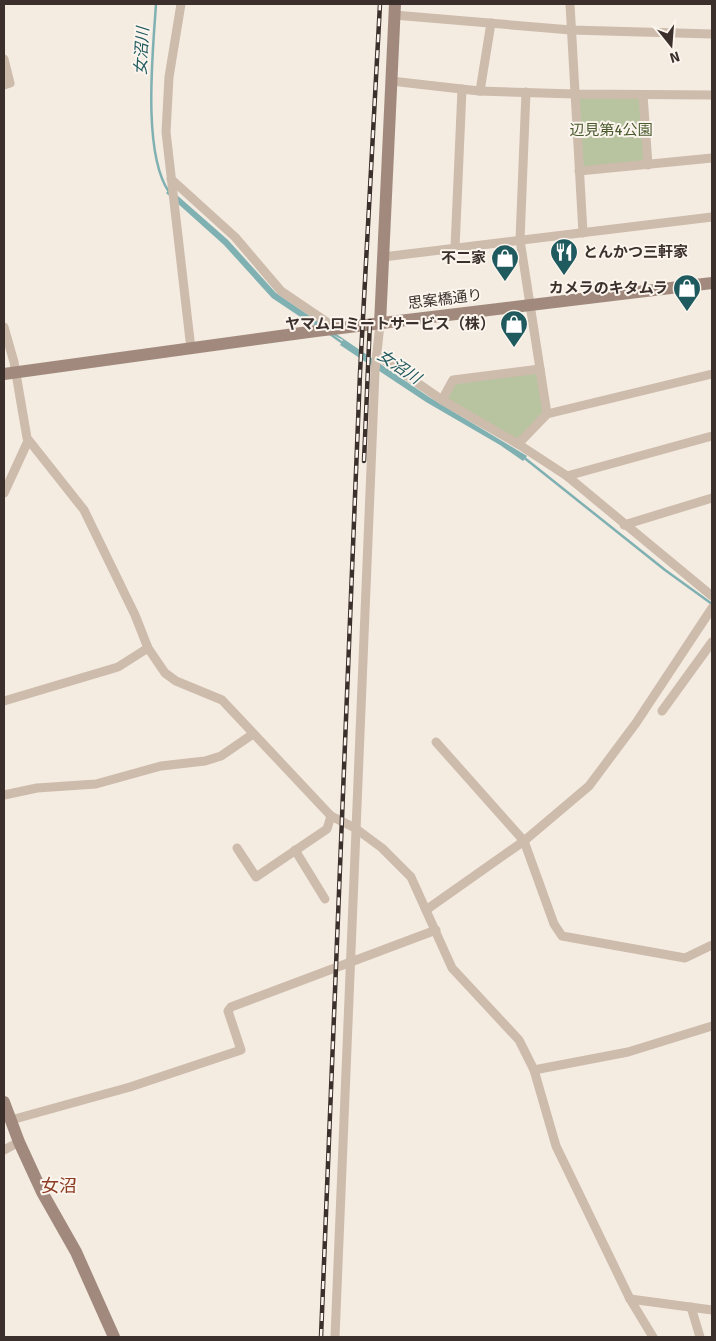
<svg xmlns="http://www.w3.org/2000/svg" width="716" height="1341" viewBox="0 0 716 1341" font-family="Signika,'Noto Sans JP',sans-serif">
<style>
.green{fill:#b8c4a0}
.water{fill:#7fb0b2}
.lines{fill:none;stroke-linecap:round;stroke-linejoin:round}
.stream{stroke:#7fb0b2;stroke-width:2.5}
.street{stroke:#cdbbac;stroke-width:9}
.secondary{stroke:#a18a7d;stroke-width:12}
.rail-casing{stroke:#3b302b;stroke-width:4.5}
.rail{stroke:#fbf5ee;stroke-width:2.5;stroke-dasharray:8;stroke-linecap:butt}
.labels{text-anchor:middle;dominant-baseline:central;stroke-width:4;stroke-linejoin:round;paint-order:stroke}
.park-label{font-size:15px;fill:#4a5a2e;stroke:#fbf5ee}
.poi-label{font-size:15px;font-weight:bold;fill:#3b302b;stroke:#fbf5ee;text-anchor:end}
.street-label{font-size:15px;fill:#3b302b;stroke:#fbf5ee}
.water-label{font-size:16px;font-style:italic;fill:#1f5a5e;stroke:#fbf5ee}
.quarter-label{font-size:18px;fill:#8c3b22;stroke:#fbf5ee}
</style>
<rect width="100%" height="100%" fill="#f4ebe1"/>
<g class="green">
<polygon points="575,94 643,95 648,165 579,171"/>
<polygon points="540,369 547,414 518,444 442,400 453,380"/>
</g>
<polygon class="water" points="170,189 228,240 276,293 429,397 527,456 523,461 500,445 426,402 340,345 343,340 305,320 272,298 224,245 166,193"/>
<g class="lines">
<g class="stream">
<path d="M156,4C153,51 142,153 169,192"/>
<polyline points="330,334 344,344"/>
<polyline points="522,456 665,570 712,604"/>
</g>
<g class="street">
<polyline points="181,4 169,77 166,132 191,349"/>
<polyline points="570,4 583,233"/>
<polyline points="394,15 571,30 712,34"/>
<polyline points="4,59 10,83 4,85"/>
<polyline points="391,81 479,91 575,94 712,95"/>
<polyline points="480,91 491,23"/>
<polyline points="526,92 520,240 547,414"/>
<polyline points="643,95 648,165"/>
<polyline points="579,171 712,158"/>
<polyline points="171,179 235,237 281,291 337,329"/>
<polyline points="455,248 462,89"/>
<polyline points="383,257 712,217"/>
<polyline points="4,327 14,362 27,438 84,510 135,615 148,648 165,673 176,681 222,700 331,816 355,828 382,848 411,877 452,968 519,1040 534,1070 556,1146 630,1299 653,1337"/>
<polyline points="377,355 442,400 518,444 567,476 712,596"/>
<polyline points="442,400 453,380 540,369"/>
<polyline points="518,444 547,414 712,374"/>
<polyline points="567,476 712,436"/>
<polyline points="4,493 28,441"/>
<polyline points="624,525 712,498"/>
<polyline points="4,701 118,667 148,648"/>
<polyline points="662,711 712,642"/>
<polyline points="436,742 524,841 554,924 562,936 685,958 712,945"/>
<polyline points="4,795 37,788 96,784 161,766 205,761 221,756 253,734"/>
<polyline points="237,848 256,877 327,829 331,816"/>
<polyline points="295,850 325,899"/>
<polyline points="426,910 524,841 589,786 636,723 712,608"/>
<polyline points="534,1070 628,1052 712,1026"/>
<polyline points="11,1120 130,1087 241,1050 228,1011 231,1007 436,930"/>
<polyline points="4,1150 19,1142"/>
<polyline points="630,1299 712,1310"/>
<polyline points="691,1307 700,1337"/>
<polyline points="335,1337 375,371 380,324"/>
</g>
<g class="secondary">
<polyline points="380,324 395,4"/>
<polyline points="4,374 316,331 712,283"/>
<polyline points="4,1102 19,1142 42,1192 76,1252 114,1337"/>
</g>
<g class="rail-casing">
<g id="rail">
<polyline points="364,461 370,321"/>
<polyline points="321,1337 360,373 380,4"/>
</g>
</g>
<use href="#rail" class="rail"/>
</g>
<defs>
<g id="restaurant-pin" transform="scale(1.4375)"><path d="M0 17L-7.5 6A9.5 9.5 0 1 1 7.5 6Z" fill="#1f5a5e" stroke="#fbf5ee"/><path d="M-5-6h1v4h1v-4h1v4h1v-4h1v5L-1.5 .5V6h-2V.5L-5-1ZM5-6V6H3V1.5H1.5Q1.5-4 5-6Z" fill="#fff"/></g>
<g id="shop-pin" transform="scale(1.4375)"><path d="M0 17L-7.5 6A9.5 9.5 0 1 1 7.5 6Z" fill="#1f5a5e" stroke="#fbf5ee"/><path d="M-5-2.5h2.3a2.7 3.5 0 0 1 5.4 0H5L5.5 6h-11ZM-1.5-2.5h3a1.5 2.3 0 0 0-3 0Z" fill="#fff"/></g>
</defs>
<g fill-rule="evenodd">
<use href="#restaurant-pin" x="564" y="252"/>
<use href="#shop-pin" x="505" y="258"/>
<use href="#shop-pin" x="687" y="288"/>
<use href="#shop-pin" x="514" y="324"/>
</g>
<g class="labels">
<g class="park-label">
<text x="611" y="130">辺見第4公園</text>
</g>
<g class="poi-label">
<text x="583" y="252" text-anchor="start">とんかつ三軒家</text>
<text x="486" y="258">不二家</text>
<text x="668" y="288">カメラのキタムラ</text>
<text x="495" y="324">ヤマムロミートサービス（株）</text>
</g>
<g class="street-label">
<text transform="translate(445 299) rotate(-7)">思案橋通り</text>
</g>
<g class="water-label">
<text transform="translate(142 51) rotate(-87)">女沼川</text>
<text transform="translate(399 367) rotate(34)">女沼川</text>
</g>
<g class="quarter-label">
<text x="59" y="1186">女沼</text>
</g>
</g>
<rect width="716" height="1341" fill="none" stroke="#3b302b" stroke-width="10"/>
<g transform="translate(671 45) rotate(163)" stroke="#fbf5ee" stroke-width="4" paint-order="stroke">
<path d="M0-4L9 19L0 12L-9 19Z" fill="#3b302b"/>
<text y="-8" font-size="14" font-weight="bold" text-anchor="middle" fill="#3b302b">N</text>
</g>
</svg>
